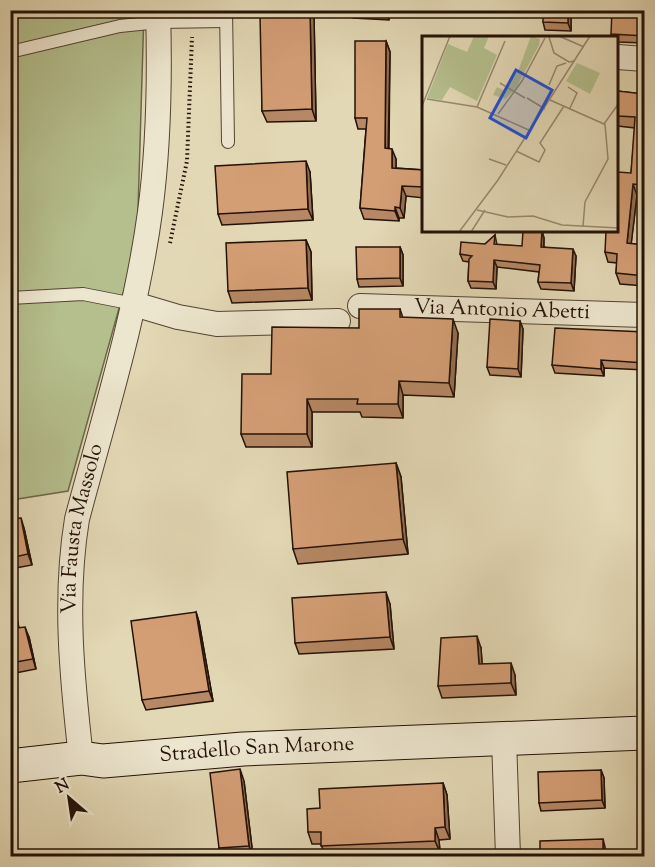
<svg xmlns="http://www.w3.org/2000/svg" width="655" height="867" viewBox="0 0 655 867" font-family="'Sorts Mill Goudy',serif">
<style>
.green{fill:#b5be8d;stroke:#6c684a;stroke-width:1.5}
.lines{fill:none;stroke-linecap:round;stroke-linejoin:round}
.lane-casing{stroke:#544332;stroke-width:14}
.street-casing{stroke:#544332;stroke-width:26}
.secondary-casing{stroke:#241107;stroke-width:35}
.path{stroke:#241107;stroke-width:4;stroke-dasharray:1.5 3;stroke-linecap:butt}
.lane{stroke:#ede6cf;stroke-width:12}
.street{stroke:#ede6cf;stroke-width:24}
.secondary{stroke:#ede6cf;stroke-width:33}
.wall{fill:#b68865;stroke:#241107;stroke-width:1.5}
.shaded-wall{fill:#946f52;stroke:#241107;stroke-width:1.5}
.building{fill:#d49e75;stroke:#241107;stroke-width:1.5}
.labels{text-anchor:middle;dominant-baseline:central;stroke-width:4.5;stroke-linejoin:round;paint-order:stroke}
.street-label{font-size:21px;fill:#241107;stroke:#ede6cf}
.inset-road{fill:none;stroke:#97886f;stroke-width:1.5}
.view{fill:#1d4ed8;fill-opacity:0.15;stroke:#1d4ed8;stroke-width:3}
.inset-edge{fill:none;stroke:#241107;stroke-width:3}
</style>
<rect width="100%" height="100%" fill="#e3d8b5"/>
<filter id="stains"><feTurbulence type="fractalNoise" baseFrequency=".00333" numOctaves="4"/><feColorMatrix values="0 0 0 0 .2 0 0 0 0 .09 0 0 0 0 .02 0 0 0 .5 -.17"/></filter>
<radialGradient id="worn" r=".72"><stop offset=".6" stop-color="#630" stop-opacity="0"/><stop offset="1" stop-color="#630" stop-opacity=".3"/></radialGradient>
<polygon class="green" points="11,11 144,11 137,244 68,491 11,500"/>
<g class="lines">
<g class="lane-casing">
<g id="lane">
<polyline points="226,10 228,142"/>
<polyline points="10,52 120,26 159,22 226,21"/>
<polyline points="10,298 83,294 134,304"/>
</g>
</g>
<g class="street-casing">
<g id="street">
<polyline points="618,57 644,59"/>
<polyline points="134,304 178,317 217,324 338,321"/>
<path id="s1" d="M360,306L644,315"/>
<polyline points="504,739 508,856"/>
<path id="s2" d="M81,758C72,678 64,598 77,519C104,417 136,316 150,212C159,145 160,77 158,10"/>
</g>
</g>
<g class="secondary-casing">
<g id="secondary">
<path id="s3" d="M10,766L81,758L103,761L243,749L644,733"/>
</g>
</g>
<polyline class="path" points="170,243 187,161 192,37"/>
<use href="#lane" class="lane"/>
<use href="#street" class="street"/>
<use href="#secondary" class="secondary"/>
</g>
<g class="wall">
<polygon points="262,10 317,10 317,14 314,15 316,121 267,122 262,111"/>
<polygon points="350,10 389,10 389,20 353,18"/>
<polygon points="427,10 505,10 505,16 428,12"/>
<polygon points="571,10 571,31 545,30 543,22"/>
<polygon points="645,10 645,43 618,42 618,38 612,38 611,34"/>
<polygon points="386,41 390,52 389,148 396,159 396,168 424,170 424,198 406,196 404,218 399,218 399,221 364,219 360,208 366,129 358,129 355,118"/>
<polygon points="645,78 645,195 637,195 631,244 645,245 645,286 620,284 616,273 617,263 608,262 605,252 631,173 635,128 618,126 618,91 643,94"/>
<polygon points="310,172 313,220 222,225 218,214"/>
<polygon points="542,231 544,238 544,247 576,256 574,291 541,289 538,282 539,272 497,267 496,289 471,288 468,281 469,262 463,261 460,254 485,244 495,235 497,245 522,246"/>
<polygon points="306,240 311,252 312,300 232,303 228,291"/>
<polygon points="400,247 403,255 403,286 359,287 357,279"/>
<polygon points="400,309 403,318 458,333 454,397 403,395 403,418 362,417 360,412 312,412 312,447 246,447 241,434 271,374 359,328"/>
<polygon points="520,321 523,329 521,377 490,375 487,367"/>
<polygon points="645,332 645,370 604,368 604,376 555,373 552,365"/>
<polygon points="396,463 401,477 408,554 298,564 293,549"/>
<polygon points="10,519 24,528 32,565 10,569"/>
<polygon points="10,584 19,628 29,637 36,669 10,674"/>
<polygon points="390,604 394,649 299,654 295,643"/>
<polygon points="196,612 199,622 213,701 146,710 142,700"/>
<polygon points="481,648 482,664 515,675 516,695 442,698 438,686"/>
<polygon points="601,770 604,778 605,808 541,811 539,803"/>
<polygon points="244,781 253,856 222,856 219,848"/>
<polygon points="443,783 447,795 450,839 439,840 440,852 325,856 321,844 312,844 308,832 320,808"/>
</g>
<g class="shaded-wall">
<polygon points="310,10 313,10 314,15 316,121 312,109"/>
<polygon points="385,10 389,10 389,20"/>
<polygon points="568,10 571,10 571,31 568,23"/>
<polygon points="386,41 390,52 388,158 385,148"/>
<polygon points="392,149 396,159 396,179 392,168"/>
<polygon points="306,161 310,172 313,220 308,209"/>
<polygon points="633,184 637,195 630,254 627,243"/>
<polygon points="402,186 406,196 404,218 400,208"/>
<polygon points="395,207 399,218 399,221 395,211"/>
<polygon points="542,231 544,238 543,254 541,247"/>
<polygon points="306,240 311,252 312,300 308,288"/>
<polygon points="400,247 403,255 403,286 400,278"/>
<polygon points="573,249 576,256 574,291 571,283"/>
<polygon points="494,260 497,267 496,289 493,282"/>
<polygon points="453,319 458,333 454,397 449,383"/>
<polygon points="520,321 523,329 521,377 518,369"/>
<polygon points="601,360 604,368 604,376 601,369"/>
<polygon points="399,381 403,395 403,418 398,404"/>
<polygon points="307,399 312,412 312,447 307,434"/>
<polygon points="396,463 401,477 408,554 403,539"/>
<polygon points="21,518 24,528 32,565 28,554"/>
<polygon points="10,584 21,639 17,628 10,593"/>
<polygon points="386,592 390,604 394,649 390,637"/>
<polygon points="196,612 199,622 213,701 209,691"/>
<polygon points="25,627 29,637 36,669 33,659"/>
<polygon points="477,636 481,648 483,676 479,664"/>
<polygon points="511,663 515,675 516,695 511,683"/>
<polygon points="240,769 244,781 253,856 249,846"/>
<polygon points="601,770 604,778 605,808 602,800"/>
<polygon points="443,783 447,795 450,839 445,827"/>
<polygon points="435,828 439,840 440,852 435,841"/>
<polygon points="603,839 605,847 606,856 603,856"/>
</g>
<g class="building">
<polygon points="262,10 310,10 312,109 262,111 260,15 262,15"/>
<polygon points="543,10 568,10 568,23 543,22"/>
<polygon points="612,10 645,10 645,36 611,34"/>
<polygon points="355,41 386,41 385,148 392,149 392,168 424,170 424,187 402,186 400,208 395,207 395,211 360,208 367,118 355,118"/>
<polygon points="645,78 645,185 633,184 627,243 645,245 645,276 616,273 617,254 605,252 606,231 618,231 618,172 631,173 635,117 618,116 618,91 643,94"/>
<polygon points="306,161 308,209 218,214 215,166"/>
<polygon points="523,231 542,231 541,247 573,249 571,283 538,282 540,265 494,260 493,282 468,281 469,259 472,256 460,254 461,242 485,244 495,235 494,244 522,246"/>
<polygon points="306,240 308,288 228,291 226,243"/>
<polygon points="356,247 400,247 400,278 357,279"/>
<polygon points="359,309 400,309 400,317 453,319 449,383 399,381 398,404 357,404 358,399 307,399 307,434 241,434 242,374 271,374 272,327 359,328"/>
<polygon points="490,319 520,321 518,369 487,367"/>
<polygon points="555,328 645,332 645,363 601,360 601,369 552,365"/>
<polygon points="396,463 403,539 293,549 287,472"/>
<polygon points="21,518 28,554 10,558 10,519"/>
<polygon points="386,592 390,637 295,643 292,598"/>
<polygon points="10,593 17,628 25,627 33,659 10,663"/>
<polygon points="196,612 209,691 142,700 131,621"/>
<polygon points="477,636 479,664 511,663 511,683 438,686 441,638"/>
<polygon points="240,769 249,846 219,848 210,773"/>
<polygon points="601,770 602,800 539,803 538,772"/>
<polygon points="443,783 445,827 435,828 435,841 321,846 321,832 308,832 307,809 320,808 319,789"/>
<polygon points="603,839 603,856 540,856 540,841"/>
</g>
<g class="labels">
<g class="street-label">
<text stroke="none"><textPath href="#s1" startOffset="142">Via Antonio Abetti</textPath></text>
<text stroke="none"><textPath href="#s2" startOffset="231">Via Fausta Massolo</textPath></text>
<text stroke="none"><textPath href="#s3" startOffset="248">Stradello San Marone</textPath></text>
</g>
</g>
<g transform="translate(422 36)">
<rect width="196" height="196" fill="#e3d8b5"/>
<path d="M52,0H67L62,12L75,19L55,65L28,51L20,64L5,62L26,8L45,16ZM109,0L118,3L117,9L94,52L83,63L71,59L75,51L83,55L97,33ZM155,27L178,37L168,58L144,45Z" fill="#b5be8d"/>
<path class="inset-road" d="M137,0L162,11M127,1L132,17L147,26L153,25M78,47L103,62M127,49L135,30L144,27M146,51L155,57L148,72M105,62L123,73M5,63L55,71L109,95M128,64L182,88L197,67M0,70L28,0M55,71L83,5M76,78L100,45L123,2M94,115L117,126L123,114L118,107L142,70M67,123L84,129M55,174L86,181L111,180L140,189L197,192M161,190L163,166L186,123L183,88M37,196L76,144L168,0M49,196L63,174"/>
<path class="view" d="M94,34L130,54L104,102L68,82Z"/>
<rect width="196" height="196" class="inset-edge"/>
</g>
<rect width="655" height="867" fill="none" stroke="#e3d8b5" stroke-width="36"/>
<rect x="12" y="12" width="631" height="843" fill="none" stroke="#241107" stroke-width="3"/>
<rect x="18" y="18" width="619" height="831" fill="none" stroke="#241107" stroke-width="1.5"/>
<g transform="translate(69 798) rotate(331)" stroke="#ede6cf" stroke-width="4.5" paint-order="stroke">
<path d="M0-4.5L10 22L0 15L-10 22Z" fill="#241107"/>
<text y="-9" font-size="16" font-weight="bold" text-anchor="middle" fill="#241107">N</text>
</g>
<rect width="100%" height="100%" filter="url(#stains)"/>
<rect width="100%" height="100%" fill="url(#worn)"/>
</svg>
